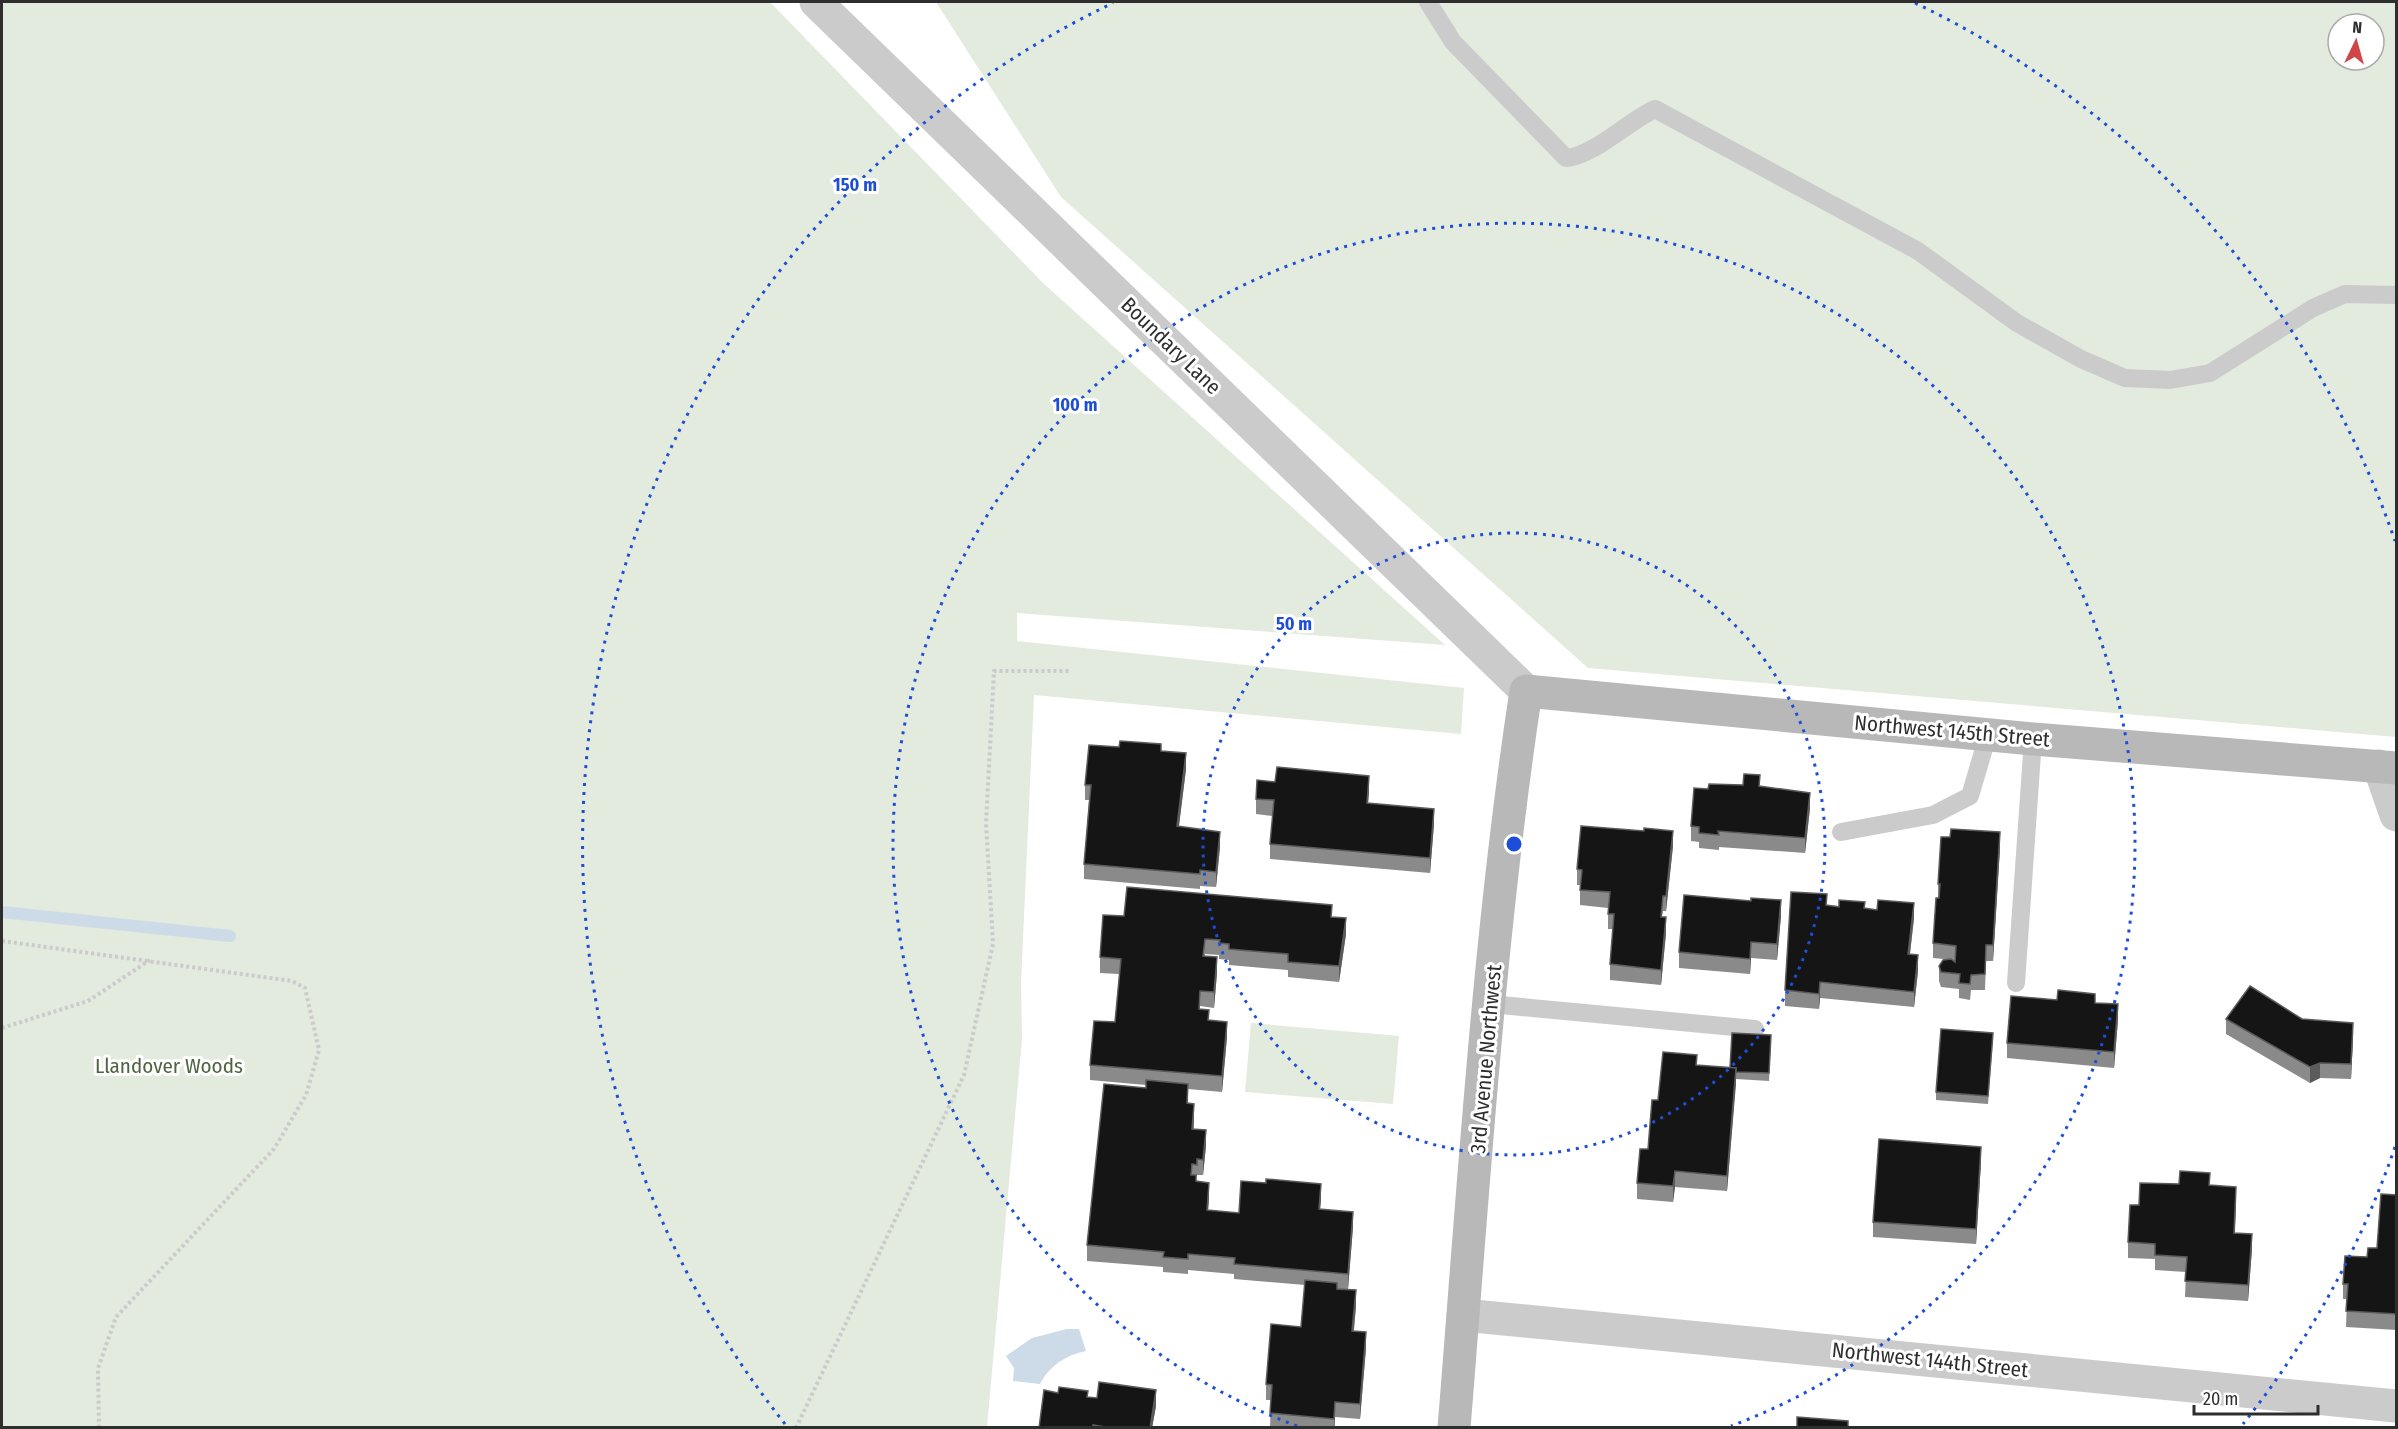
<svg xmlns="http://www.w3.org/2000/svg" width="2398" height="1429" viewBox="0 0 2398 1429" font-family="'Fira Sans Condensed',sans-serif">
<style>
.green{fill:#e3eade;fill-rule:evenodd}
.water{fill:#ccdbe7}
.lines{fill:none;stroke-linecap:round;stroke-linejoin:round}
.stream{stroke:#ccdbe7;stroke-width:12}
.path{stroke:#cbcbcb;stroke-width:4;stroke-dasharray:3 3;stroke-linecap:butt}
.lane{stroke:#cbcbcb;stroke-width:18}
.street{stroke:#cbcbcb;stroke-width:33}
.secondary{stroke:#b8b8b8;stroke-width:33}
.wall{fill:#8a8a8a}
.shaded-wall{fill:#5b5b5b}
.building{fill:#151515;stroke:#5b5b5b;stroke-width:1.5}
.ring{fill:none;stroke:#1d4ed8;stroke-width:3;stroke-dasharray:3 6}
.labels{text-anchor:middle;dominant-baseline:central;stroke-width:6;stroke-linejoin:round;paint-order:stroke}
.street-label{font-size:21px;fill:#2e2e2e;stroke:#fff}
.park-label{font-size:21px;fill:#4f6441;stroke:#fff}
.centre{fill:#1d4ed8;stroke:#fff;stroke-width:3}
.ring-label{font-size:18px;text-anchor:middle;font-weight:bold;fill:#1d4ed8;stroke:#fff;stroke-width:6;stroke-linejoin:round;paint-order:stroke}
</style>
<rect width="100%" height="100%" fill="#fff"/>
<g class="green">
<polygon points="2,2 770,2 1043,283 1445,645 1017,613 1017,641 1464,688 1461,734 1034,695 1021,983 1022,1039 987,1427 2,1427"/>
<path d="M936,2H2396V737L1588,668L1061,197ZM2338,24H2374V60H2338Z"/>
<polygon points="1251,1023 1399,1036 1393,1104 1245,1092"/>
</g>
<path class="water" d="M1067,1329H1079L1086,1351C1066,1355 1049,1366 1040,1384L1013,1381L1014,1368L1006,1356L1032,1338Z"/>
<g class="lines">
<polyline class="stream" points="2,912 230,936"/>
<g class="path">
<polyline points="2,941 292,981 305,988 319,1050 306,1095 274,1149 116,1317 98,1368 99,1428"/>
<polyline points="2,1028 88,1001 150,960"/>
<polyline points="796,1428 964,1075 993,944 986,823 994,671 1071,671"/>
</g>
<g class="lane">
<path d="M1428,2L1453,42L1566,158C1595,155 1627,122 1655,109L1918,251L2017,323L2081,359L2125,378L2170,380L2210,373L2313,308L2345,294L2396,295"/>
<polyline points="1841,832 1933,815 1970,796 1988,735"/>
<polyline points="2016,983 2033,739"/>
<polyline points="1490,1004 1755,1029"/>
</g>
<g class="street">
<polyline points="816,2 1526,691"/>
<polyline points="2379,766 2396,815"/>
<polyline points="1463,1315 2396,1406"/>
</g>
<path class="secondary" d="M1454,1428C1474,1182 1489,934 1526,691L2033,739L2396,768"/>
</g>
<g class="wall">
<polygon points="1161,751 1186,769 1179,826 1220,847 1216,887 1200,886 1200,889 1084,879 1084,864 1089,800 1085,800 1085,785"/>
<polygon points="1760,786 1810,808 1805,853 1719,847 1719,850 1699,848 1699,842 1691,841 1691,826 1708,789"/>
<polygon points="1369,791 1368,803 1434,824 1430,873 1270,859 1270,844 1273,816 1256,814 1256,799"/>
<polygon points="1673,846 1666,911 1663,911 1662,917 1666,933 1661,985 1610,980 1610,964 1613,929 1608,929 1608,908 1580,905 1580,885 1577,885 1577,869"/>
<polygon points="2000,848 1993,961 1986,961 1985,990 1971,990 1970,1000 1959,998 1959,989 1941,987 1939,981 1939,966 1944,959 1933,958 1933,943 1938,898 1938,884"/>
<polygon points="1827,905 1865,908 1914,918 1910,954 1918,971 1914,1007 1820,998 1819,1009 1785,1006 1785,990"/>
<polygon points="1124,916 1332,917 1346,934 1339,982 1288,977 1288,970 1229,965 1229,960 1219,959 1219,955 1205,954 1205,956 1217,973 1214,1008 1200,1006 1200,1009 1209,1020 1227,1037 1222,1092 1188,1089 1188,1103 1194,1119 1194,1129 1206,1146 1203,1175 1197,1175 1196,1181 1209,1198 1208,1210 1239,1213 1321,1199 1320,1209 1353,1227 1348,1289 1337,1289 1356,1306 1354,1331 1366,1348 1360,1419 1335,1417 1335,1428 1270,1428 1271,1400 1266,1400 1266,1384 1301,1327 1305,1285 1234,1279 1234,1274 1188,1270 1188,1274 1163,1272 1163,1267 1087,1261 1087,1245 1146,1088 1146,1085 1090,1080 1090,1065 1115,1022 1119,974 1100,973 1100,957"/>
<polygon points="1781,916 1777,960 1751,958 1750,974 1679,968 1679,952"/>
<polygon points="2095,1003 2118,1020 2114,1068 2007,1058 2007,1043"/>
<polygon points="2226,1019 2353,1038 2351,1079 2320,1078 2310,1083 2226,1034"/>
<polygon points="1993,1040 1988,1104 1936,1100 1936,1092"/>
<polygon points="1771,1043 1769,1081 1736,1079 1727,1191 1675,1187 1673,1202 1637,1199 1637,1183 1648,1149 1658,1100 1697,1065 1730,1068"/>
<polygon points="1981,1162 1976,1244 1873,1237 1873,1222"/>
<polygon points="2210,1185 2236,1202 2235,1233 2252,1249 2248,1301 2185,1297 2186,1272 2155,1270 2155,1259 2128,1258 2128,1242 2139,1205"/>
<polygon points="2397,1195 2397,1330 2346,1327 2347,1299 2343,1299 2343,1284 2367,1257 2377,1248"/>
<polygon points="1058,1393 1156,1406 1152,1428 1039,1428"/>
</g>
<g class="shaded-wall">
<polygon points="1186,753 1186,769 1177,841 1177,826"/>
<polygon points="1369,776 1369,791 1367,818 1367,803"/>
<polygon points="1810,793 1810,808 1805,853 1805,838"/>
<polygon points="1434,809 1434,824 1430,873 1430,858"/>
<polygon points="1673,831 1673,846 1666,911 1666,896"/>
<polygon points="1220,832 1220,847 1216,887 1216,872"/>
<polygon points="2000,832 2000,848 1993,961 1993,945"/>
<polygon points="1781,900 1781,916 1777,960 1777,944"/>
<polygon points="1914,903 1914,918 1908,969 1908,954"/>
<polygon points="1666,917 1666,933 1661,985 1661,970"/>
<polygon points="1346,918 1346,934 1339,982 1339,966"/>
<polygon points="1751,942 1751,958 1750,974 1750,959"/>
<polygon points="1918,955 1918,971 1914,1007 1914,992"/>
<polygon points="1217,957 1217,973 1214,1008 1214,992"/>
<polygon points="1820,982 1820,998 1819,1009 1819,994"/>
<polygon points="2118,1004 2118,1020 2114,1068 2114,1052"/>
<polygon points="1227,1022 1227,1037 1222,1092 1222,1076"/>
<polygon points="2353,1023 2353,1038 2351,1079 2351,1064"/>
<polygon points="2320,1063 2320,1078 2310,1083 2310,1067"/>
<polygon points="1736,1068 1736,1084 1727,1191 1727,1176"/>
<polygon points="1194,1104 1194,1119 1192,1144 1192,1129"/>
<polygon points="1206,1130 1206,1146 1203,1175 1203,1160"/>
<polygon points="1981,1147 1981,1162 1976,1244 1976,1229"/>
<polygon points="1675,1171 1675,1187 1673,1202 1673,1186"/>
<polygon points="1209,1183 1209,1198 1207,1225 1207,1210"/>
<polygon points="1321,1184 1321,1199 1319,1224 1319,1209"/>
<polygon points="2236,1187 2236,1202 2234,1248 2234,1233"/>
<polygon points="1353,1212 1353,1227 1348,1289 1348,1274"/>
<polygon points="2252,1234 2252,1249 2248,1301 2248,1285"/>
<polygon points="1356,1290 1356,1306 1352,1346 1352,1331"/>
<polygon points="1366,1332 1366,1348 1360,1419 1360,1404"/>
<polygon points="1156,1390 1156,1406 1152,1428 1150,1428"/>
<polygon points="1335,1402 1335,1417 1334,1428 1334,1419"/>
</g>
<g class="building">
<polygon points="1120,741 1161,744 1161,751 1186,753 1177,826 1220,832 1216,872 1200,870 1200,874 1084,864 1091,785 1085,785 1089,745 1119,747"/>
<polygon points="1277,767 1369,776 1367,803 1434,809 1430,858 1270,844 1274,800 1256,799 1257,780 1275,782"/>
<polygon points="1744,774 1760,775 1759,786 1810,793 1805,838 1718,831 1719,835 1699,833 1699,827 1691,826 1694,788 1708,789 1709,784 1743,785"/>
<polygon points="1581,826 1644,831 1644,828 1673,831 1666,896 1663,896 1661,917 1666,917 1661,970 1610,964 1614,914 1608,914 1610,892 1580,890 1582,870 1577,869"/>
<polygon points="1951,829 2000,832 1993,945 1986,945 1985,974 1971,975 1970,984 1959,983 1960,974 1941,972 1939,966 1943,960 1951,959 1955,962 1956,946 1933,943 1936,898 1939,898 1940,884 1938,884 1941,837 1950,837"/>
<polygon points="1127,887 1332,905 1331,917 1346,918 1339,966 1288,962 1288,954 1229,949 1229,944 1219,943 1220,940 1205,939 1203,956 1217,957 1214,992 1200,991 1199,1009 1209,1010 1208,1020 1227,1022 1222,1076 1090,1065 1094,1021 1115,1022 1121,959 1100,957 1103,915 1124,916"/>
<polygon points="1791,892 1827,894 1826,905 1839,907 1839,900 1865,902 1864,908 1877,910 1878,900 1914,903 1908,954 1918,955 1914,992 1820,982 1819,994 1785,990"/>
<polygon points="1684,895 1751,901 1751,898 1781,900 1777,944 1751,942 1750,959 1679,952"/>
<polygon points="2250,986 2302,1019 2353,1023 2351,1064 2320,1063 2310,1067 2226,1019"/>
<polygon points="2058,990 2095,994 2095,1003 2118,1004 2114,1052 2007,1043 2011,996 2057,1000"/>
<polygon points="1941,1029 1993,1033 1988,1096 1936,1092"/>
<polygon points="1732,1033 1771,1035 1769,1073 1736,1072 1736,1068 1730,1068"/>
<polygon points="1663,1052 1697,1055 1696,1065 1736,1068 1727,1176 1675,1171 1673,1186 1637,1183 1640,1149 1648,1149 1652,1100 1658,1100"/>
<polygon points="1146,1080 1188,1084 1187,1103 1194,1104 1192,1129 1206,1130 1203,1160 1197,1159 1197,1165 1192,1164 1191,1175 1196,1175 1196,1181 1209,1183 1207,1210 1239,1213 1241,1181 1266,1183 1266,1179 1321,1184 1319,1209 1353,1212 1348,1274 1234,1264 1235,1258 1188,1254 1188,1259 1163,1257 1164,1252 1087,1245 1104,1084 1146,1088"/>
<polygon points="1879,1139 1981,1147 1976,1229 1873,1222"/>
<polygon points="2180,1171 2210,1173 2209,1185 2236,1187 2234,1233 2252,1234 2248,1285 2185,1281 2187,1257 2155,1255 2155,1244 2128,1242 2130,1205 2139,1205 2140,1183 2179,1184"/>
<polygon points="2381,1194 2397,1195 2397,1314 2346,1311 2348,1284 2343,1284 2345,1256 2367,1257 2368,1248 2377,1248"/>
<polygon points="1305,1280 1337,1283 1337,1289 1356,1290 1352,1331 1366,1332 1360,1404 1335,1402 1334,1419 1270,1413 1272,1385 1266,1384 1271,1324 1301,1327"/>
<polygon points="1099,1382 1156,1390 1150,1428 1111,1428 1093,1425 1093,1428 1039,1428 1044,1390 1058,1393 1059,1387 1088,1391 1087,1397 1097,1398"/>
<polygon points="1797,1417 1848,1421 1848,1428 1797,1428"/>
</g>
<g class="ring">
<circle cx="1514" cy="844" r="311"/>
<path d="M1297 1426A621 621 0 1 1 1731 1426"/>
<path d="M2395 1147A932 932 0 0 1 2243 1424M785 1424A932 932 0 0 1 1113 3M1915 3A932 932 0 0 1 2395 541"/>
</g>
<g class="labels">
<g class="street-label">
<text transform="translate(1171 346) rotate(44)">Boundary Lane</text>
<text transform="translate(1952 731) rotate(5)">Northwest 145th Street</text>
<text transform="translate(1486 1059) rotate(-85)">3rd Avenue Northwest</text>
<text transform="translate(1930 1360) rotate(6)">Northwest 144th Street</text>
</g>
<g class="park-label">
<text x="169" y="1066">Llandover Woods</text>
</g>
</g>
<circle cx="1514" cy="844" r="9" class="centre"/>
<g class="ring-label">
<text x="855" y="191">150 m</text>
<text x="1075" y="411">100 m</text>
<text x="1294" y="630">50 m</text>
</g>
<rect width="2398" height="1429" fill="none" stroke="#2e2e2e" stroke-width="6"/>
<g transform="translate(2356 42) rotate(5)"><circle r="28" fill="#ffffff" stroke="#ababab" stroke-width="1.5"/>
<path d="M0-4.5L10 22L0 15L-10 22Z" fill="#d04648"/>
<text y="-9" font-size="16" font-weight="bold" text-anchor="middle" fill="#2e2e2e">N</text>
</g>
<path d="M2194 1405v9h124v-9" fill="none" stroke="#2e2e2e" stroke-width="3"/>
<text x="2203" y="1405" font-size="18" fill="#2e2e2e" stroke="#ffffff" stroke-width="4.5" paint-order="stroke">20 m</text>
</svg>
